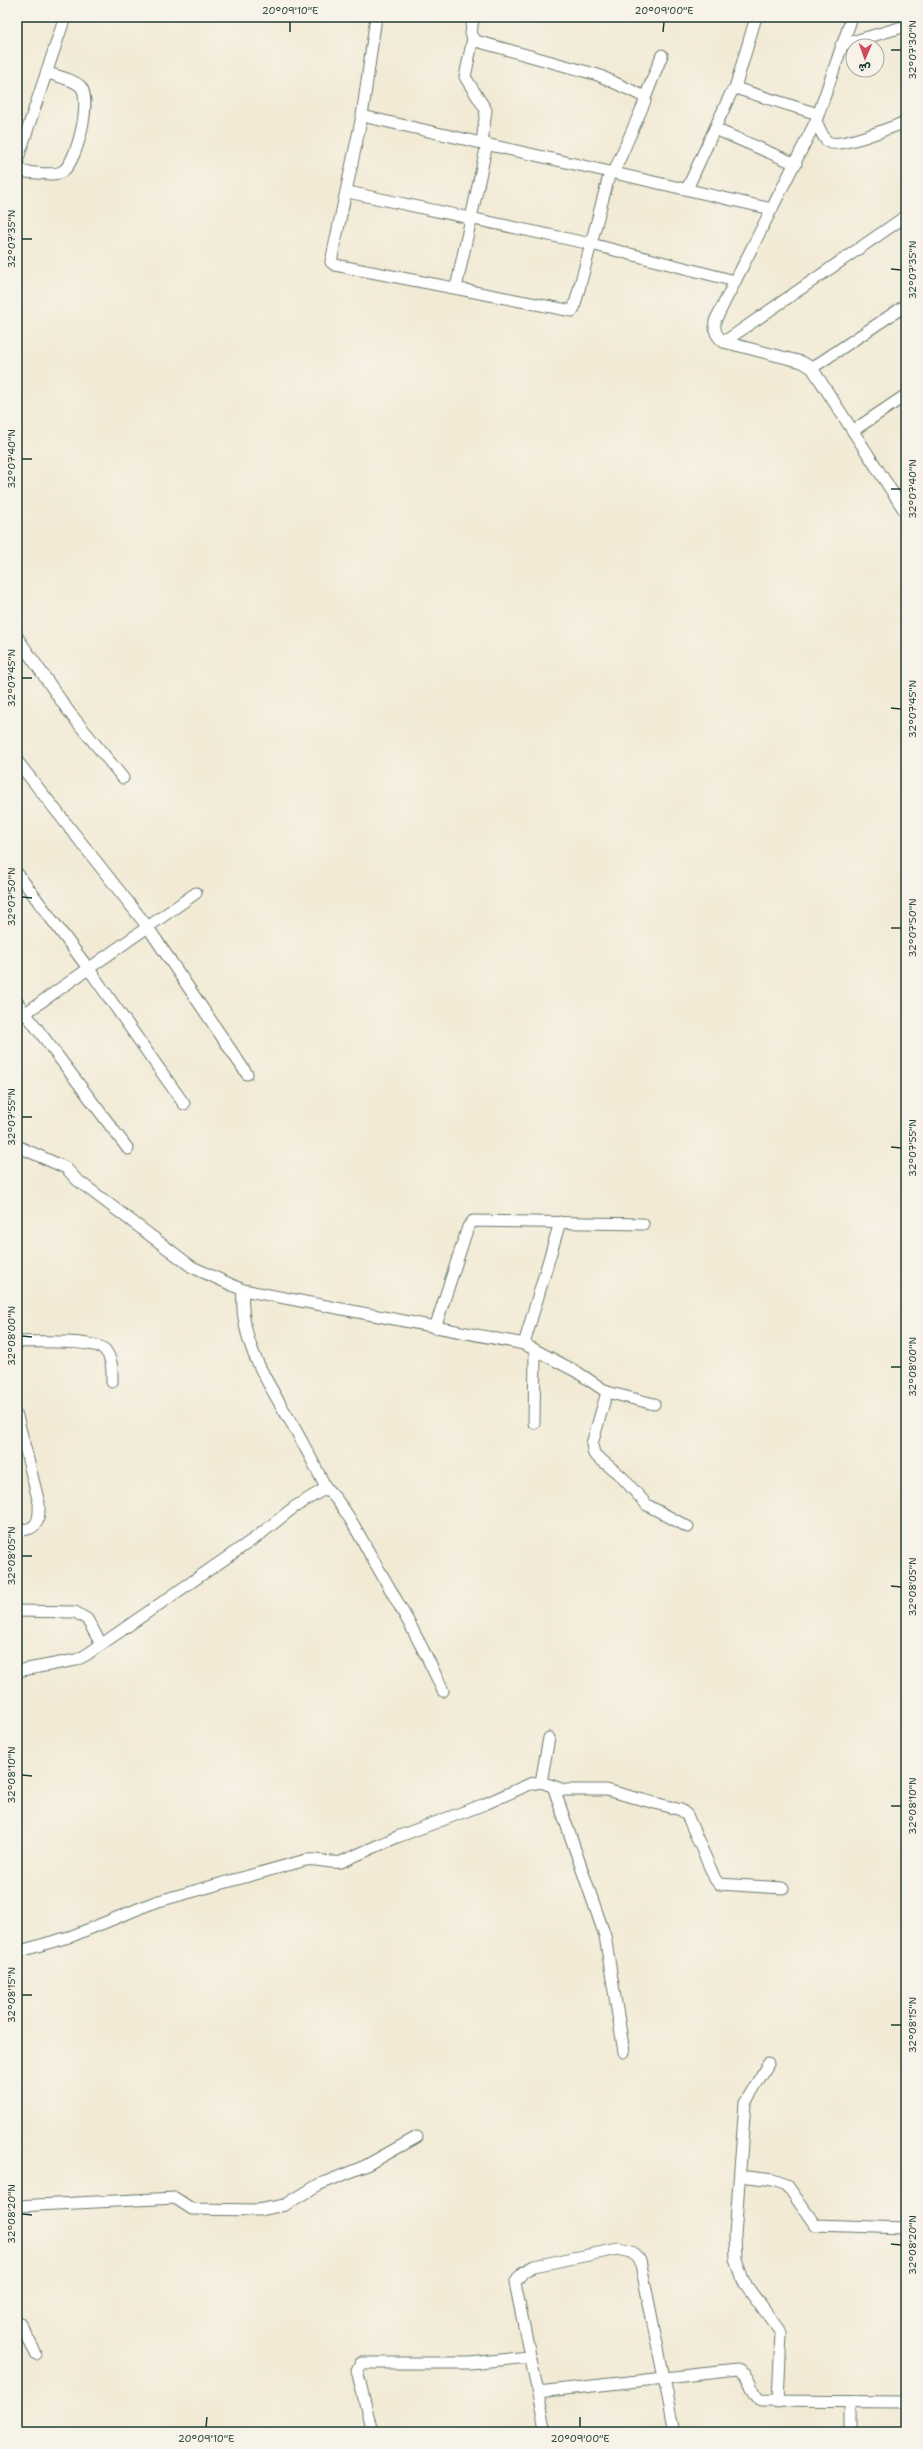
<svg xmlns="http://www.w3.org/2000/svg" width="923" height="2449" viewBox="0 0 923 2449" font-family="'Shantell Sans','Playpen Sans Arabic',sans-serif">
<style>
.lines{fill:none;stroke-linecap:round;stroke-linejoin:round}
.minor-casing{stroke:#697a6c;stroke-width:13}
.minor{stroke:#fff;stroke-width:11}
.ticks{fill:none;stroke:#1f3d34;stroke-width:1.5}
.neatline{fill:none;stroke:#1f3d34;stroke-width:1.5}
.ticks-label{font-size:10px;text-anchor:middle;fill:#1f3d34}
</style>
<rect width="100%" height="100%" fill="#f7f3e8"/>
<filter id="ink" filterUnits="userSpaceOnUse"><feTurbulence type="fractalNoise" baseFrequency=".025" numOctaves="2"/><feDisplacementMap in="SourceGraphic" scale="8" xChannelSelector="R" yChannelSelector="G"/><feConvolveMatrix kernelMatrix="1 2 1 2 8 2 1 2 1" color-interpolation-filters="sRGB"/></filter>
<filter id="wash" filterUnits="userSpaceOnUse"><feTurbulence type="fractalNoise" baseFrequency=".012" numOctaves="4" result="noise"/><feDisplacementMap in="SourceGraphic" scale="16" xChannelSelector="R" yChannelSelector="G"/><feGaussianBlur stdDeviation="0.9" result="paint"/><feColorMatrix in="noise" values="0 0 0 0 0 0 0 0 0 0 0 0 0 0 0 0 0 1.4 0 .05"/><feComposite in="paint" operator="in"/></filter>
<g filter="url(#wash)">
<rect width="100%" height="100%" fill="#f2ead5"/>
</g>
<g filter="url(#ink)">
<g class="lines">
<g class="minor-casing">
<g id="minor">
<polyline points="473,17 471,34 476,41 598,75 643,96 645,101 614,172"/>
<path d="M852,17L816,121L715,321C714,331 716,336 724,342L802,362L812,368L906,513"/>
<polyline points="473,38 465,77 486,110 482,143"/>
<polyline points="841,45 906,26"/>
<polyline points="735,88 756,17"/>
<polyline points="645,98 662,55"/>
<polyline points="362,116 610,172 574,308 572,311 335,265 331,262 362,116 376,17"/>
<path d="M816,121C819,127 823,139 828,142C842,149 890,127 906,122"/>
<polyline points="715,129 796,164"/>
<polyline points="17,161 65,17"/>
<path d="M17,163L20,169L24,172C34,172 55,177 63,171C77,162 92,100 81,87C75,80 57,76 48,73"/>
<polyline points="610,172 772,209"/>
<polyline points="687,189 731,93 735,88 818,114"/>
<polyline points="348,192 591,244 735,281"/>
<polyline points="456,288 487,144"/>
<polyline points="724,342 906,216"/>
<polyline points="812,368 906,305"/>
<polyline points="854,430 906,395"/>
<polyline points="17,637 69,712 123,778"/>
<polyline points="17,761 147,926 247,1074"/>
<polyline points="17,873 88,968 184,1104"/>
<polyline points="17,1002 128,1149"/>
<polyline points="17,1019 196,893"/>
<polyline points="17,1146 66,1168 76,1179 192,1267 243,1290 524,1344 577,1372 607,1392 654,1404"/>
<path d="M243,1290C239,1339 264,1377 288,1417C302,1440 314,1464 326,1488"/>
<polyline points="435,1328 468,1227 473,1221 643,1224"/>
<path d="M17,1342C33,1342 95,1339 105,1350C113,1360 112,1370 112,1382"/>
<polyline points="524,1344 560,1222"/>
<polyline points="607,1392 592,1444 594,1454 621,1476 647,1505 688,1527"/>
<path d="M17,1416L39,1503C40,1521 37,1531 17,1530"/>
<polyline points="534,1423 535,1350"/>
<polyline points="17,1611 75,1612 87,1619 101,1644"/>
<path d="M17,1671L76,1660L86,1655L258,1536L293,1508L326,1488C345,1506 358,1533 371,1556C397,1600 422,1644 443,1691"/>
<polyline points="541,1782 549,1738"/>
<polyline points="553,1786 605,1936 624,2052"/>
<path d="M17,1952L72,1936L155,1902L306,1860C318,1858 329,1864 341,1862L397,1837L485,1804L530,1784L541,1782L564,1790H606L681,1810L687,1815L715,1879L719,1884L783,1888"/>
<polyline points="768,2064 745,2103 735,2235 736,2259 743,2281 781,2333 778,2402"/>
<polyline points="740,2176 773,2180 787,2185 815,2225 906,2228"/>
<polyline points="17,2206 175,2198 192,2209 258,2210 285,2205 318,2185 365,2166 417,2137"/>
<polyline points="17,2323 20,2323 36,2354"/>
<path d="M538,2392L737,2370C752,2375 750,2393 761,2401L906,2402"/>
<polyline points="372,2432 357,2370 361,2363 470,2363 529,2357"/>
<polyline points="546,2432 515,2283 523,2272 534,2266 618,2249 632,2252 640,2260 675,2432"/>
<polyline points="850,2432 850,2402"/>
</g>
</g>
<use href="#minor" class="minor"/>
</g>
</g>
<path class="ticks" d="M290,32V22M663,32L664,22M891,50H901M22,239H32M891,269L901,270M22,459H32M891,489H901M22,678H32M891,708L901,709M22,897L32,898M891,928H901M22,1117H32M891,1147L901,1148M22,1336L32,1337M891,1367H901M22,1556H32M891,1586L901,1587M22,1775L32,1776M891,1806H901M22,1995H32M891,2025H901M22,2214L32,2215M891,2244L901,2245M206,2427L207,2417M580,2427V2417"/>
<rect width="923" height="2449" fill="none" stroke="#f7f3e8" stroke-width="44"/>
<g transform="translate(865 58) rotate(182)"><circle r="19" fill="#f7f3e8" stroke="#a1aaa0"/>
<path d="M0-3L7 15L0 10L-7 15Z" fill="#d1495b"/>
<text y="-6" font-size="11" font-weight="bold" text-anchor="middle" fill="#1f3d34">ش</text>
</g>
<rect x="22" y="22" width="879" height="2405" class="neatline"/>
<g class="ticks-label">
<text x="290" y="14">20°09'10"E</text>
<text x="664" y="14">20°09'00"E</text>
<text transform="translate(912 50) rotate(-90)" y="4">32°07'30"N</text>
<text transform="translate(11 239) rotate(-90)" y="4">32°07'35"N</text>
<text transform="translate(912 270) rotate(-90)" y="4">32°07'35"N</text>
<text transform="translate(11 459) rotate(-90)" y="4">32°07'40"N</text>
<text transform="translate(912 489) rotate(-90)" y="4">32°07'40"N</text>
<text transform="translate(11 678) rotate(-90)" y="4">32°07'45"N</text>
<text transform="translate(912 709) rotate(-90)" y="4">32°07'45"N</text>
<text transform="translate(11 897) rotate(-90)" y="4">32°07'50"N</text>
<text transform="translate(912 928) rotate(-90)" y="4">32°07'50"N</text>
<text transform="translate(11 1117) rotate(-90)" y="4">32°07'55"N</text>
<text transform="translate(912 1148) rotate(-90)" y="4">32°07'55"N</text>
<text transform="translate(11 1336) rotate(-90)" y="4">32°08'00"N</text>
<text transform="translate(912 1367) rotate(-90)" y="4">32°08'00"N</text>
<text transform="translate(11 1556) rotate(-90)" y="4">32°08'05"N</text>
<text transform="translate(912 1587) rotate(-90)" y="4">32°08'05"N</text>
<text transform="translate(11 1775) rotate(-90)" y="4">32°08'10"N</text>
<text transform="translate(912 1806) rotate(-90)" y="4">32°08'10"N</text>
<text transform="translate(11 1995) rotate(-90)" y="4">32°08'15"N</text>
<text transform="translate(912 2025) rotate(-90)" y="4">32°08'15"N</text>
<text transform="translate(11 2214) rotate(-90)" y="4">32°08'20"N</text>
<text transform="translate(912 2245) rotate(-90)" y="4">32°08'20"N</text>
<text x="206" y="2442">20°09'10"E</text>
<text x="580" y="2442">20°09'00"E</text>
</g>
</svg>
